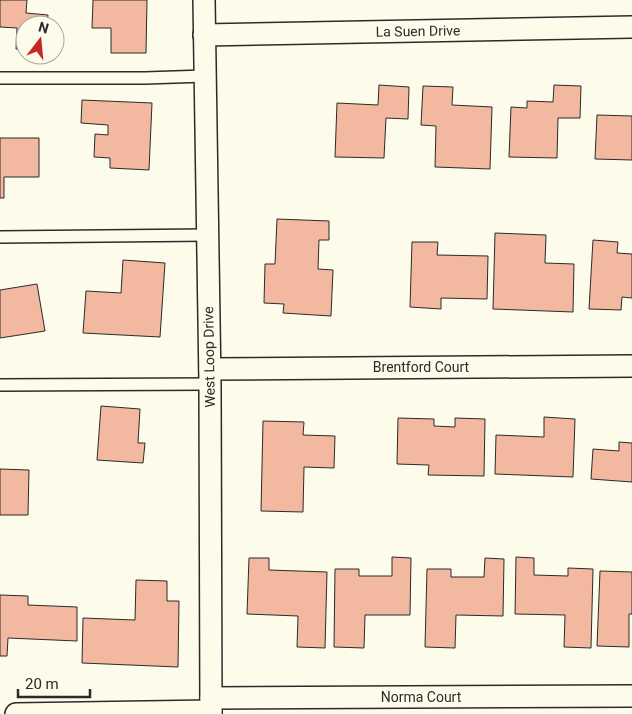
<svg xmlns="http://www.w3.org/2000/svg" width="632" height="714" viewBox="0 0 632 714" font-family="Roboto,sans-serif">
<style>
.building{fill:#f2b8a0;stroke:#2b2b2b}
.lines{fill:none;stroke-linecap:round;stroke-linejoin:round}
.lane-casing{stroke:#2b2b2b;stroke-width:14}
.street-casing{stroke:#2b2b2b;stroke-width:24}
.lane{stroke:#fdfbea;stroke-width:11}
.street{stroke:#fdfbea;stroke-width:21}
.labels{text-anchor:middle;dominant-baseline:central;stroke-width:4;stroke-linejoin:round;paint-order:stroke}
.street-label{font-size:14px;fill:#2b2b2b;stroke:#fdfbea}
</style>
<rect width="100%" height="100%" fill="#fdfbea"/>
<g class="building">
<polygon points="0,0 27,0 26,13 48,15 47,25 25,25 25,49 16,49 17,28 0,27"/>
<polygon points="93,0 147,0 146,53 111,53 111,28 92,28"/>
<polygon points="379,85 409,87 408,119 386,118 384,158 335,157 337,103 378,105"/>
<polygon points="554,85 581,86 580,118 558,118 557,158 509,157 511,107 527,108 527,101 553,102"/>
<polygon points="423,86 453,87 452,105 492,107 490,169 435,167 436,126 421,125"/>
<polygon points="82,100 152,103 149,170 110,168 110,158 94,157 95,134 108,135 108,125 81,123"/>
<polygon points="597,115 632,116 632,160 595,159"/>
<polygon points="0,138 39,138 39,177 4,177 4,198 0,198"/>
<polygon points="277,219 329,221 329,240 319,240 318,269 333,270 331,316 283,313 284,304 264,303 265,264 275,264"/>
<polygon points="495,233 546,235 545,263 574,264 573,312 493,309"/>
<polygon points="593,240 618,242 617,253 632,254 632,298 622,297 621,310 589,309"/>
<polygon points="412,242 438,242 437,255 488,256 487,299 441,298 441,309 410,307"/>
<polygon points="123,260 165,263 160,337 83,333 86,291 121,293"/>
<polygon points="37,284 45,331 0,338 0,290"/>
<polygon points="101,406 140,409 138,443 145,443 143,463 97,460"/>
<polygon points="544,417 575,419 573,477 495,474 496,435 544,437"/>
<polygon points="398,418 434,419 434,426 455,427 455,418 485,419 484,476 428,475 429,465 397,464"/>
<polygon points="263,421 304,422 303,435 335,436 334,468 304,467 303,512 261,511"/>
<polygon points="619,442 632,443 632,482 591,479 593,449 619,451"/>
<polygon points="0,469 29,470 28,515 0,515"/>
<polygon points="392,557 411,558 410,615 365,615 364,648 334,647 335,569 359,569 359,576 392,576"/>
<polygon points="516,557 534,558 534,575 568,576 568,568 593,569 591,648 564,647 565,615 515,614"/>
<polygon points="249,558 269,558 269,570 327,572 325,648 297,647 298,616 247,614"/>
<polygon points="485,558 504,559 503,616 456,615 455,648 425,647 427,569 451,569 451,577 484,577"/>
<polygon points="600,571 632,572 632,614 629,614 629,647 597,646"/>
<polygon points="136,580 167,581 167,601 179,601 178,667 82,663 83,618 135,620"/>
<polygon points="0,595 28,596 28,605 77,607 77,641 8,638 7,656 0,656"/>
</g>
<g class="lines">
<g class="lane-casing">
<g id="lane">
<polyline points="0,78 145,78 205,76"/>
<polyline points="0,237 208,235"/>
<polyline points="0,385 210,384"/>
</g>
</g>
<g class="street-casing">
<g id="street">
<polyline points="204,0 210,384 211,714"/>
<polyline points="204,35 632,27"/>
<polyline points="210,369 632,366"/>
<polyline points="211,698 632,696"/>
<polyline points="16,714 211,711"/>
</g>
</g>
<use href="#lane" class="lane"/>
<use href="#street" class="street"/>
</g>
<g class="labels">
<g class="street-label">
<text transform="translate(418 31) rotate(-1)">La Suen Drive</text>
<text transform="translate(209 357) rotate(-91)">West Loop Drive</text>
<text x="421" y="367">Brentford Court</text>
<text x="421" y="697">Norma Court</text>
</g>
</g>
<g transform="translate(40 40) rotate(16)"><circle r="24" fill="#fdfbea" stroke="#a9a89e"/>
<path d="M0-4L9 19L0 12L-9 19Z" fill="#c62828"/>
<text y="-8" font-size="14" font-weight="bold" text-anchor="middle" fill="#2b2b2b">N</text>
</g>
<path d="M18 689v8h72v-8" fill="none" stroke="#2b2b2b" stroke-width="2.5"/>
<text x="25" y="689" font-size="15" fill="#2b2b2b" stroke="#fdfbea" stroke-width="4" paint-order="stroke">20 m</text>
</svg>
